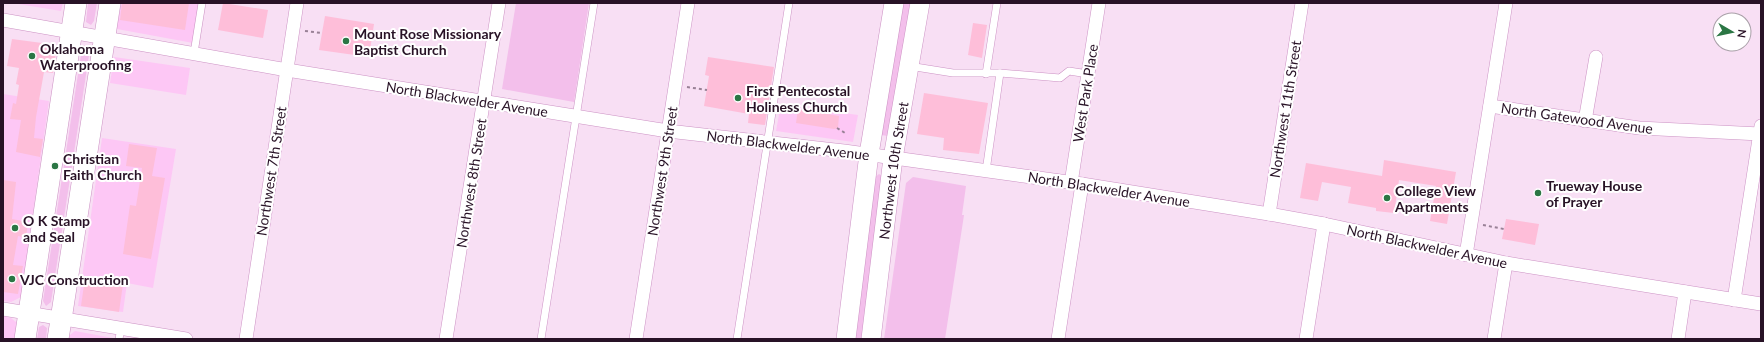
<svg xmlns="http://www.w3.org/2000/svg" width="1764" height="342" viewBox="0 0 1764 342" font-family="Lato,sans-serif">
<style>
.built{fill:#fdc7f5}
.green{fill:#f3bfeb}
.building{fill:#febed9}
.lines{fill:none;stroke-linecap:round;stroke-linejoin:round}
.service-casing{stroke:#cc92c4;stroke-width:8}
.minor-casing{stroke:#cc92c4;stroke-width:14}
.secondary-casing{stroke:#cc92c4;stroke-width:20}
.primary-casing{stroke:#cc92c4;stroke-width:22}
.path{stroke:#998196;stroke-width:2;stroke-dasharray:3 3;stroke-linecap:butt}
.service{stroke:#fff;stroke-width:7}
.minor{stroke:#fff;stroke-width:13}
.secondary{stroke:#fff;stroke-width:19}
.primary{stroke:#fff;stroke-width:21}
.poi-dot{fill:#2b7644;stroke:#fff;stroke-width:1.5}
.labels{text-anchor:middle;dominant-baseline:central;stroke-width:4;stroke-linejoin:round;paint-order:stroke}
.poi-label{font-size:14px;font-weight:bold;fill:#281226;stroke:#fff;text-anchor:start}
.street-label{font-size:14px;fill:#281226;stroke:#fff}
</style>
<rect width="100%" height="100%" fill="#f8dff4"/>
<g class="built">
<polygon points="12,3 63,3 61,11"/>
<polygon points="121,3 199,3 193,43 117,29"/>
<polygon points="114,57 190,68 186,95 110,83"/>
<polygon points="3,94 49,101 21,297 11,302 3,301"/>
<polygon points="781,104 858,115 853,142 776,131"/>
<polygon points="102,138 176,149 153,288 127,283 123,312 78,306"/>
<polygon points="3,316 11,318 17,323 19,327 18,339 3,339"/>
<polygon points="75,331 118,339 65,339"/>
</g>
<g class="green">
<polygon points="88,3 97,3 94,21 91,25 86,22"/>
<polygon points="516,3 589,3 574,102 502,89"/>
<polygon points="902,3 912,3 888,136 881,135"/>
<polygon points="84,45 88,45 90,49 51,302 46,306 43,301 82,48"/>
<polygon points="879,174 882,176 864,339 854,339 873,179"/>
<polygon points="913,177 966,186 962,215 964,215 945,339 884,339 906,183"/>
<polygon points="43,325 47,328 46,339 37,339 39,327"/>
</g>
<g class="building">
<polygon points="122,3 189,3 185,30 120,20"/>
<polygon points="223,3 268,10 263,38 218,30"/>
<polygon points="325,16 374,24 369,57 319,50"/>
<polygon points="973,23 987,25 982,58 968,55"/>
<polygon points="12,39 57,45 53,73 44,72 36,117 34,138 43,139 40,157 16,152 21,120 10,119 13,103 16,104 19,85 16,84 19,68 7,66"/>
<polygon points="708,57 774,67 765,125 748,123 749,114 704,106 709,76 705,75"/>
<polygon points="924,93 988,103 979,154 943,150 944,138 917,134"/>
<polygon points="798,109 839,116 838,128 834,129 796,123"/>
<polygon points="129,144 157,148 152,176 165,178 151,259 123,254 130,205 136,206 142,168 126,166"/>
<polygon points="1384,160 1456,172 1447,224 1430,221 1436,186 1399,180 1394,213 1376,211 1376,208 1348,203 1351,187 1322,182 1318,201 1300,198 1306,163 1382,176"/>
<polygon points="3,180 16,182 12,219 28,222 26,238 18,236 13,265 23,266 18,294 3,292"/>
<polygon points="1506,219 1539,224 1535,245 1502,239"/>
<polygon points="85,278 123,284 119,312 81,306"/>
</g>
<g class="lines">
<g class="service-casing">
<g id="service">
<polyline points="194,53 202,3"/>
<polyline points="909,66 953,73 1000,73 1060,78 1069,71 1088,74"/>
<polyline points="986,74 997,3"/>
<polyline points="986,171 1000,73"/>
<polyline points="119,339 121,328"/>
<polyline points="541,339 594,3"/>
<polyline points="737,339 789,3"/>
</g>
</g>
<g class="minor-casing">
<g id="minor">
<polyline points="3,20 287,70 668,131 844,151 1082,184 1269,214 1324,224 1506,263 1761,304"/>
<polyline points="1490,106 1639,128 1760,134"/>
<polyline points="1585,121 1596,57"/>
<polyline points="1071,183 1099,3"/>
<polyline points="1269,214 1302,3"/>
<polyline points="1466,255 1506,3"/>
<polyline points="1734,300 1761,126"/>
<polyline points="3,309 186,339"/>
<polyline points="246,339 297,3"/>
<polyline points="446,339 499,3"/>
<polyline points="636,339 688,3"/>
<polyline points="1058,339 1082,184"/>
<polyline points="1306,339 1324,224"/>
<polyline points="1494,339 1506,263"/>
<polyline points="1678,339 1685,292"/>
</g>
</g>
<g class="secondary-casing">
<g id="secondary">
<polyline points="846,339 869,154 894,3"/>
<path id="s1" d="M871,339L893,158L920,3"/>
</g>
</g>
<g class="primary-casing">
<g id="primary">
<polyline points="25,339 76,3"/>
<polyline points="58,339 110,3"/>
</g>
</g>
<g class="path">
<polyline points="305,31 322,33"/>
<polyline points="687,87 707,90"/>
<polyline points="837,128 845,133"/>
<polyline points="1483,225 1504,229"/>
</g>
<use href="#service" class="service"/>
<use href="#minor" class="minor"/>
<use href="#secondary" class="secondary"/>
<use href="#primary" class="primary"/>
</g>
<g class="poi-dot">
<circle cx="346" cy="41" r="4"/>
<circle cx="32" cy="56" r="4"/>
<circle cx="738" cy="98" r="4"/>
<circle cx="55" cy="166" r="4"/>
<circle cx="1538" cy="193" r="4"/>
<circle cx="1387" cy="198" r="4"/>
<circle cx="15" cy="228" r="4"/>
<circle cx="12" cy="279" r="4"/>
</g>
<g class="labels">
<g class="poi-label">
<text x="354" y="33">Mount Rose Missionary<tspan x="354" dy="16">Baptist Church</tspan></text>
<text x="40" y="48">Oklahoma<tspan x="40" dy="16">Waterproofing</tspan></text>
<text x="746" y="90">First Pentecostal<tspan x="746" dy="16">Holiness Church</tspan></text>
<text x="63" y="158">Christian<tspan x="63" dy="16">Faith Church</tspan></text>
<text x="1546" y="185">Trueway House<tspan x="1546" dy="16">of Prayer</tspan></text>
<text x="1395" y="190">College View<tspan x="1395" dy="16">Apartments</tspan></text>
<text x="23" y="220">O K Stamp<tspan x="23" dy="16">and Seal</tspan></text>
<text x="20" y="279">VJC Construction</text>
</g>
<g class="street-label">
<text transform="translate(1085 93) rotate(-81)">West Park Place</text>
<text transform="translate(467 99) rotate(9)">North Blackwelder Avenue</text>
<text transform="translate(1285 109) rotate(-81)">Northwest 11th Street</text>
<text transform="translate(1577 118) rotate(8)">North Gatewood Avenue</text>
<text transform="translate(788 145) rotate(7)">North Blackwelder Avenue</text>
<text transform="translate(271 171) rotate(-81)">Northwest 7th Street</text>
<text transform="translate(662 171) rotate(-81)">Northwest 9th Street</text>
<text stroke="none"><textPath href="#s1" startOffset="170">Northwest 10th Street</textPath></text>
<text transform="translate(471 183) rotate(-81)">Northwest 8th Street</text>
<text transform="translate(1109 189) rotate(9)">North Blackwelder Avenue</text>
<text transform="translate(1427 246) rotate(12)">North Blackwelder Avenue</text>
</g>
</g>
<rect width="1764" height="342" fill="none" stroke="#281226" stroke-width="8"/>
<g transform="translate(1732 32) rotate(99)"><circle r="19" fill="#ffffff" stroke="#a9a0a8"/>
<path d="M0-3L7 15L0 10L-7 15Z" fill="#2b7644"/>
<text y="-6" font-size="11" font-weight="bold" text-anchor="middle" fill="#281226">N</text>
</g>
</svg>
